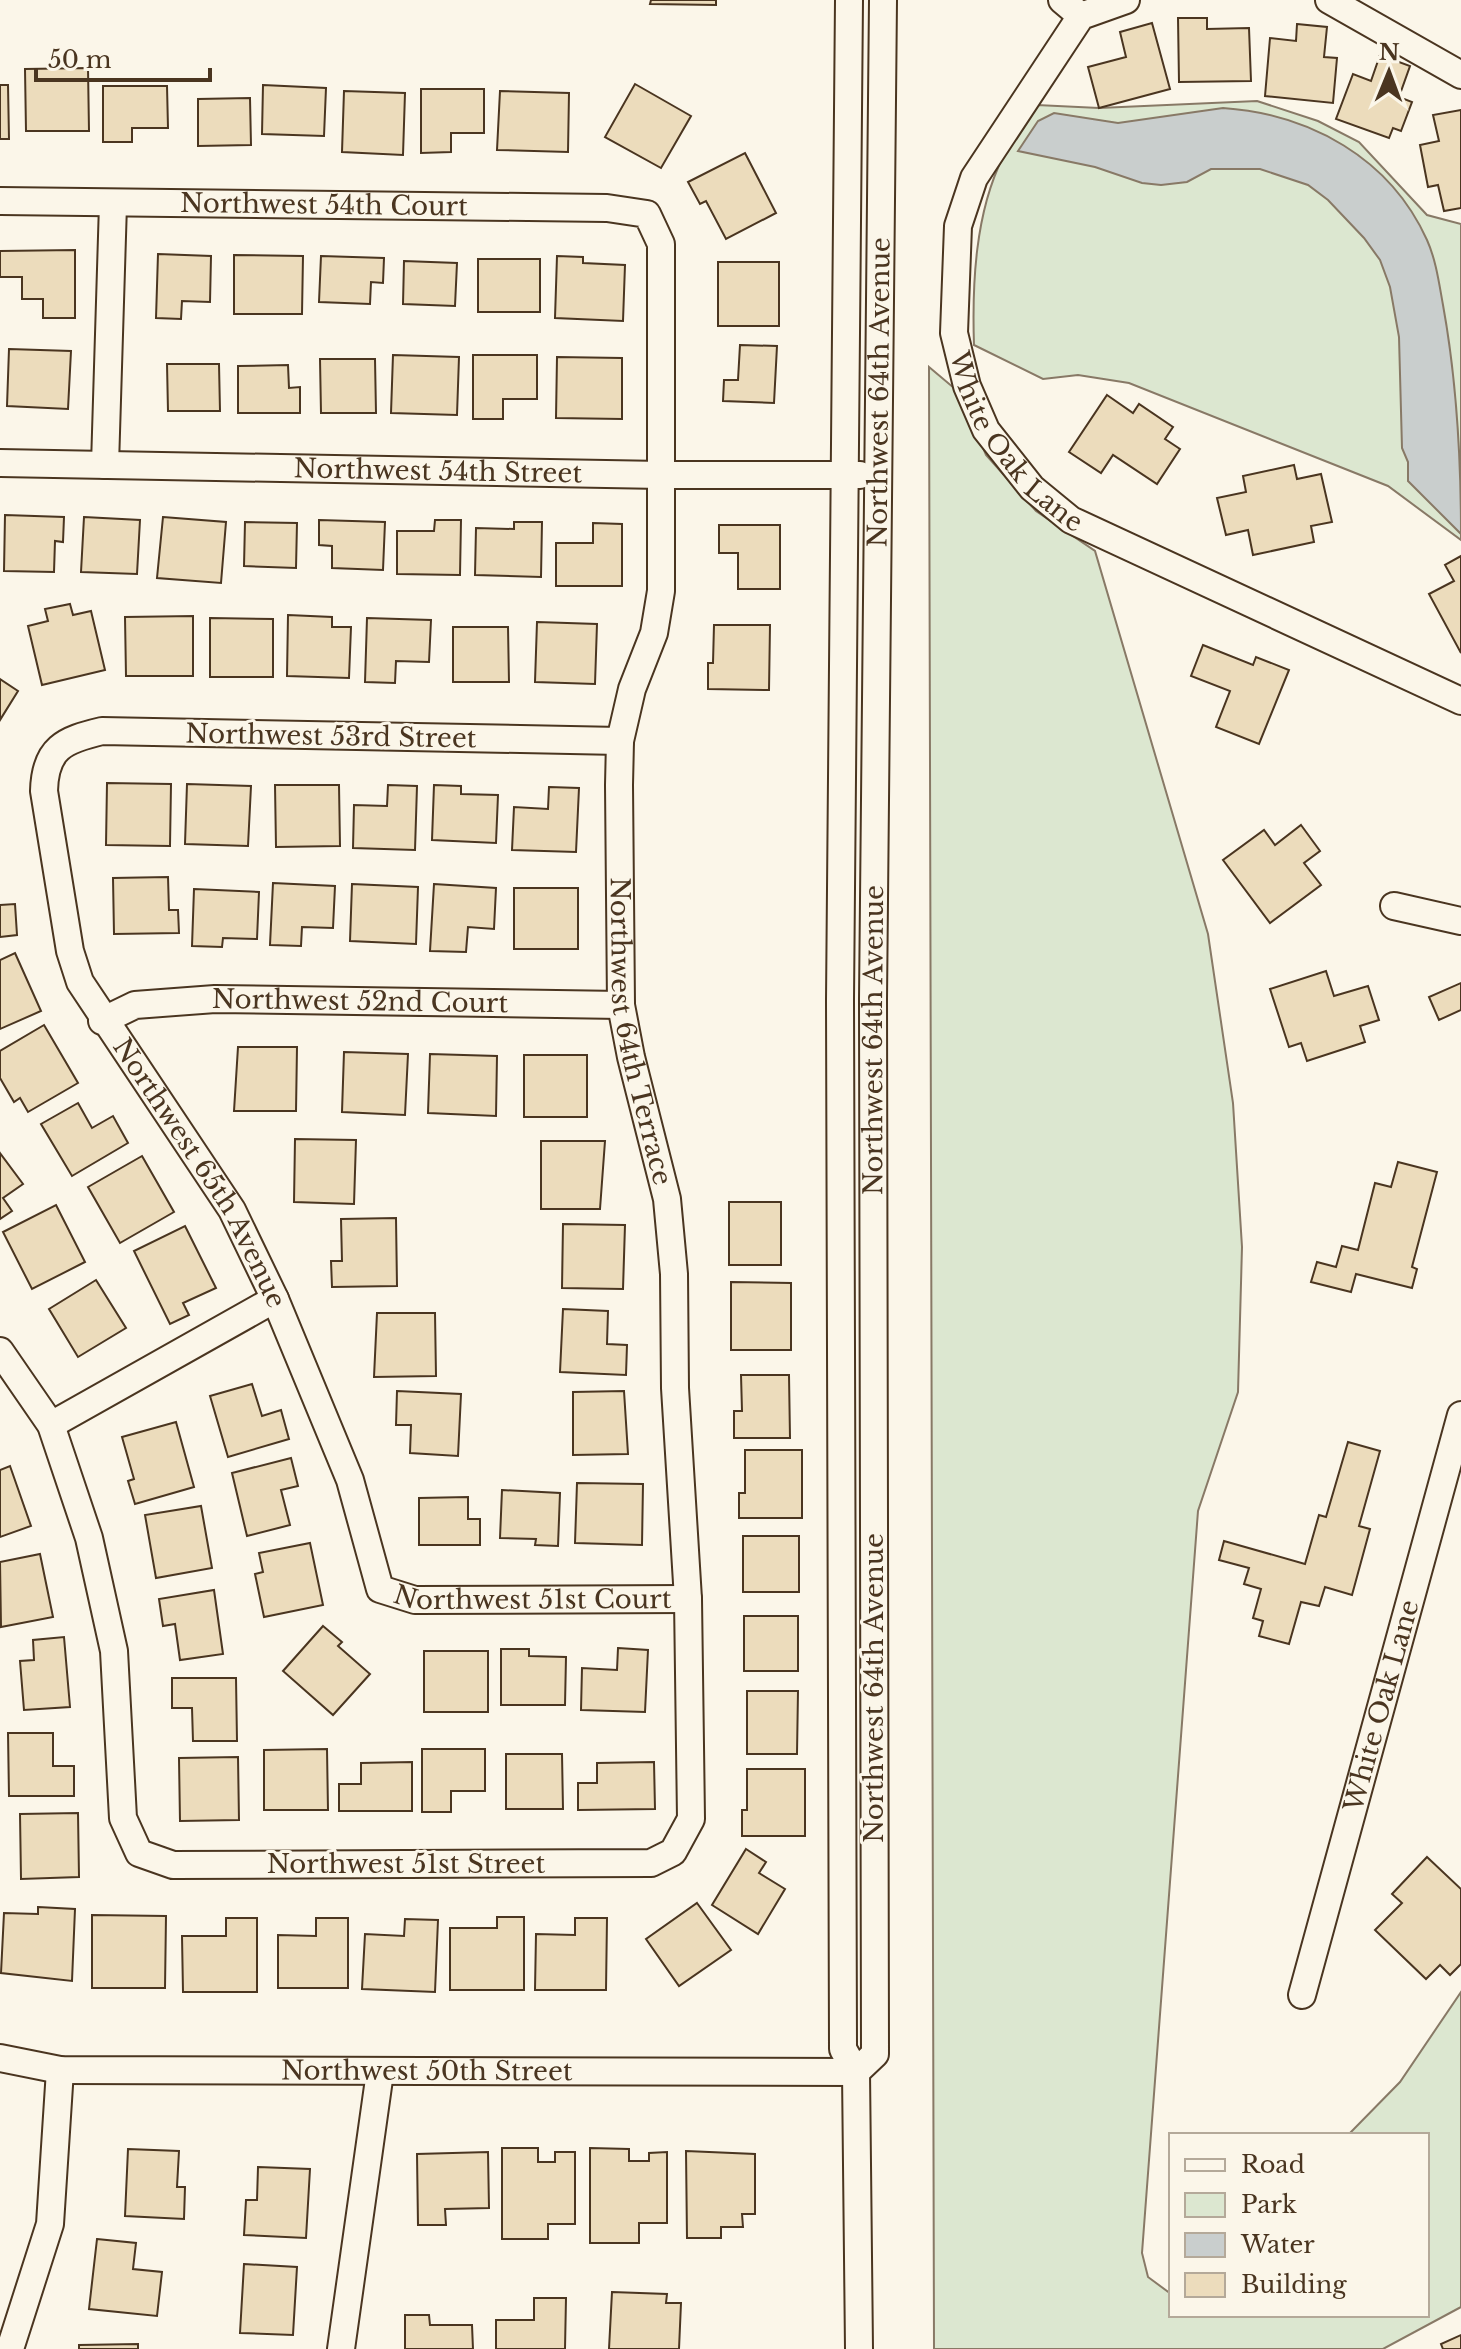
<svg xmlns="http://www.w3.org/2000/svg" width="1461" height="2349" viewBox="0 0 1461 2349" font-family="'Libre Baskerville',serif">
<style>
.green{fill:#dce7d0;stroke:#887966;stroke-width:2}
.water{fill:#c9cecd;stroke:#887966;stroke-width:2}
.building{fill:#ecdcbc;stroke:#4a3520;stroke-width:2}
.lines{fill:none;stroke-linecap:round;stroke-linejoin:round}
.minor-casing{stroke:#4a3520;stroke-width:30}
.minor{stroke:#fbf6e9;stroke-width:26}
.labels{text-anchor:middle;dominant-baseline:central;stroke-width:6;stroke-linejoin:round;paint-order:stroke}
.street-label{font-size:26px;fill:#4a3520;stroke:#fbf6e9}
</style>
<rect width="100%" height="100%" fill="#fbf6e9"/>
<g class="green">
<path d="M1257,101L1318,121L1359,142L1427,215L1461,224V540L1388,486L1129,383L1078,375L1043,379L974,345C972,285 975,213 1003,157C1012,139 1026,122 1037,105L1099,108Z"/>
<polygon points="929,367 960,393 986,455 1036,511 1095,551 1208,934 1233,1103 1242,1247 1238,1392 1198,1511 1142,2253 1148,2277 1171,2294 1171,2315 1427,2315 1427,2135 1348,2135 1400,2082 1461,1992 1461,2307 1383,2349 934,2349"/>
</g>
<path class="water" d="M1223,108C1310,114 1390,158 1427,240C1436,260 1439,283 1443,305C1457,382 1461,456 1461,534L1408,481V462L1402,448L1399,337L1390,287L1380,260L1364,238L1328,200L1308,185L1260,169H1211L1187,182L1161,185L1142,183L1095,167L1018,151L1038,121L1054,113L1118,123Z"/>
<g class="building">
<polygon points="651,0 716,0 716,5 650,4"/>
<polygon points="1178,18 1207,18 1207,29 1249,28 1251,81 1179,82"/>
<polygon points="1152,23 1170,89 1099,108 1088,67 1126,57 1120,32"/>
<polygon points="1297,24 1327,27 1324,57 1337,58 1333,103 1265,96 1270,38 1296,41"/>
<polygon points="1380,55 1410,66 1399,97 1412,102 1401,131 1393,128 1389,138 1336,119 1353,74 1371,81"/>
<polygon points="88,68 89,131 26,131 25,69"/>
<polygon points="635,84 691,116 661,168 605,137"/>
<polygon points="0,85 8,85 9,139 0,139"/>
<polygon points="263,85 326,88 324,136 262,134"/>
<polygon points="103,86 167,86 168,128 132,128 132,142 103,142"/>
<polygon points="421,89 484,89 484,133 451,133 451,152 421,153"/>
<polygon points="344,91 405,93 403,155 342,152"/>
<polygon points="500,91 569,93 568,152 497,150"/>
<polygon points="250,98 251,145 198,146 198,99"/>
<polygon points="1461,110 1461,208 1444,211 1438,185 1428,187 1420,145 1439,141 1433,115"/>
<polygon points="745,153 776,213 726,239 706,201 700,204 688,182"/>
<polygon points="75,250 75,318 43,318 43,299 22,299 22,277 0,277 0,251"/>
<polygon points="158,254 211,256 210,302 182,301 181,319 156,318"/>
<polygon points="234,255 303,256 302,314 234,314"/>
<polygon points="321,256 384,258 383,283 371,282 370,304 319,302"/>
<polygon points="557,256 583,257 583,263 625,265 623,321 555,318"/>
<rect x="478" y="259" width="62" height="53"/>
<polygon points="404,261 457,263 455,306 403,304"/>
<rect x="718" y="262" width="61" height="64"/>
<polygon points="740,345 777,346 774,403 723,401 724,380 738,380"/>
<polygon points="9,349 71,351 68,409 7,406"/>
<polygon points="393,355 459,357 457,415 391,413"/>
<polygon points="473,355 537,355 537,399 503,399 503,419 473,419"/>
<polygon points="557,357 622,358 622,419 556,418"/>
<polygon points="320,359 375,359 376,413 321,413"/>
<polygon points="167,364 219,364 220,411 168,411"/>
<polygon points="288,365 289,388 300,387 300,413 238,413 238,366"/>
<polygon points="1107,395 1133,413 1139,404 1173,427 1165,439 1180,449 1157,484 1113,455 1101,473 1069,452"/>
<polygon points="1294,465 1297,479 1321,474 1332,522 1311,526 1314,542 1253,555 1248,530 1226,535 1217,498 1246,492 1243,476"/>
<polygon points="5,515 64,517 63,542 55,541 54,572 4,571"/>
<polygon points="84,517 140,520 137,574 81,572"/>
<polygon points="163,517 226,522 221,583 157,578"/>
<polygon points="319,520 385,522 383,570 332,568 332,546 319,545"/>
<polygon points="435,520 461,520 460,575 397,574 397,531 434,531"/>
<polygon points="245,522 297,523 296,568 244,566"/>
<polygon points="514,522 542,522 541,577 475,575 476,528 514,529"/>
<polygon points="593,523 622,524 622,586 556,586 556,543 593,543"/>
<polygon points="719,525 780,525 780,589 738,589 738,553 719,553"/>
<polygon points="1461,556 1461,653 1429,594 1454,581 1445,565"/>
<polygon points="70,604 73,615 91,611 105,670 42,685 28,626 48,621 45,609"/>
<polygon points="288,615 332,617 332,627 351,627 349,678 287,676"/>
<polygon points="193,616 193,676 126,676 125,617"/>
<polygon points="210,618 273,619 273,677 210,677"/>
<polygon points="367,618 431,620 429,662 396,661 395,683 365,682"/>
<polygon points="537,622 597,624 595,684 535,682"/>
<polygon points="714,625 770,625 769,690 708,689 708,663 713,663"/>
<polygon points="453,627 508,627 509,682 453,682"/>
<polygon points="1203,645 1253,665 1256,657 1289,670 1259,744 1216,727 1230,691 1191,676"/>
<polygon points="0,679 18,691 0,720"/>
<polygon points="107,783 171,784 170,846 106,845"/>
<polygon points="187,784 251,786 248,846 185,844"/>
<polygon points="275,785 339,785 340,846 276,847"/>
<polygon points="388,785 417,786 415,850 353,848 354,805 387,806"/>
<polygon points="434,785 461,786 461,794 498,795 496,843 432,840"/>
<polygon points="549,787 579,788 576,852 512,850 514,807 548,809"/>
<polygon points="1301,825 1320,851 1304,863 1321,885 1270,923 1223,860 1264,830 1275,845"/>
<polygon points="168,877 169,910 178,910 179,933 114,934 113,878"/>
<polygon points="273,883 335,886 333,928 302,927 301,946 270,945"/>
<polygon points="352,884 418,887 416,944 350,941"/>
<polygon points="434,884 496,888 494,929 468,927 466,952 430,951"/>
<rect x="514" y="888" width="64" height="61"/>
<polygon points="194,889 259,892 257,939 223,938 222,947 192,946"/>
<polygon points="15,904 17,935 0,937 0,905"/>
<polygon points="15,953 41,1011 0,1029 0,960"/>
<polygon points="1326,971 1334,996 1368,986 1379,1020 1360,1026 1365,1042 1307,1061 1301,1043 1289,1047 1270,989"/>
<polygon points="1461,983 1461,1010 1439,1020 1429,997"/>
<polygon points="44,1025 78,1083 28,1112 20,1098 14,1102 0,1078 0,1051"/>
<polygon points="238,1047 297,1047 296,1111 234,1111"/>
<polygon points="344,1052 408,1054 405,1115 342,1112"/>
<polygon points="430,1054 497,1056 496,1116 428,1113"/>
<rect x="524" y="1055" width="63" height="62"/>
<polygon points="78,1103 92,1128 113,1116 128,1143 72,1176 41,1124"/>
<polygon points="295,1139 356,1140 354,1204 294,1202"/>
<polygon points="541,1141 605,1141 600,1209 541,1209"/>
<polygon points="0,1153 23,1184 3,1198 12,1211 0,1219"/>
<polygon points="142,1156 174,1212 120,1243 88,1187"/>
<polygon points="1398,1162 1437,1172 1412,1267 1417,1269 1412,1288 1356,1274 1351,1292 1311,1282 1317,1262 1336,1267 1342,1246 1358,1250 1375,1183 1391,1187"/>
<rect x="729" y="1202" width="52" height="63"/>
<polygon points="56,1205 85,1262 32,1289 3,1232"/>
<polygon points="396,1218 397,1286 332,1287 331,1261 342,1261 341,1219"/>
<polygon points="563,1224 625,1225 623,1289 562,1288"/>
<polygon points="185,1226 216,1288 183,1303 189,1315 170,1324 134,1251"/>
<polygon points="96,1280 126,1328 78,1357 49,1309"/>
<polygon points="731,1282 791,1283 791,1350 731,1350"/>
<polygon points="563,1309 608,1311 607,1344 627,1345 626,1375 560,1372"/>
<polygon points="377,1313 435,1313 436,1376 374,1377"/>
<polygon points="741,1375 789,1375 790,1438 734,1438 734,1411 742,1411"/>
<polygon points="252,1384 262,1416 281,1410 289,1439 228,1457 210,1396"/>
<polygon points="397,1391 461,1394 458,1456 410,1453 411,1425 396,1425"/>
<polygon points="624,1391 628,1454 573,1455 573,1392"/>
<polygon points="176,1422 194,1487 135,1504 128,1481 134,1479 122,1437"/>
<polygon points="1348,1442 1380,1451 1359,1526 1370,1529 1352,1595 1325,1587 1319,1606 1301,1602 1289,1644 1259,1636 1263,1621 1253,1618 1261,1589 1244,1584 1249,1568 1219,1560 1224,1541 1305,1564 1319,1515 1326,1517"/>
<polygon points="745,1450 802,1450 802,1518 739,1518 739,1493 745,1493"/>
<polygon points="291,1458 298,1486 281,1490 290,1525 247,1536 232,1473"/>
<polygon points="10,1466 31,1526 0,1537 0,1470"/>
<polygon points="577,1483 643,1484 642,1545 575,1543"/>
<polygon points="502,1490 560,1493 558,1546 535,1545 536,1539 500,1538"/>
<polygon points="468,1497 468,1519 480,1519 480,1545 419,1545 419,1498"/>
<polygon points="201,1506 212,1568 156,1578 145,1515"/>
<rect x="743" y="1536" width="56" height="56"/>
<polygon points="310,1543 323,1605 264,1617 255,1574 263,1572 259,1553"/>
<polygon points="40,1554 53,1617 1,1627 0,1562"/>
<polygon points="214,1590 223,1654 180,1660 175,1624 163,1626 159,1599"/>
<rect x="744" y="1616" width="54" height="55"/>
<polygon points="323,1626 342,1642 338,1646 370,1674 333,1715 283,1671"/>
<polygon points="64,1637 70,1707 24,1710 20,1661 34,1660 33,1640"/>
<polygon points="618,1648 648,1650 645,1712 581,1710 582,1668 617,1670"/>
<polygon points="501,1649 529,1649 529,1656 566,1657 565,1705 501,1705"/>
<rect x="424" y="1651" width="64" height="61"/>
<polygon points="172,1678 236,1678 237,1741 193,1741 192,1708 172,1708"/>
<polygon points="747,1691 798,1691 797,1754 747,1754"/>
<polygon points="8,1733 53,1733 53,1766 74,1766 74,1796 9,1796"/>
<polygon points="327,1749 328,1810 264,1810 264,1750"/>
<polygon points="422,1749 485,1749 485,1791 451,1791 451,1812 422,1812"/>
<polygon points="506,1754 562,1754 563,1809 506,1809"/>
<polygon points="238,1757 239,1820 180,1821 179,1758"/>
<polygon points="412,1762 412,1811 339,1811 339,1784 361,1784 361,1763"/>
<polygon points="654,1762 655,1809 578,1810 578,1783 597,1783 597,1763"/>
<polygon points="747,1769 805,1769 805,1836 742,1836 742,1810 747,1810"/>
<polygon points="78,1813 79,1877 21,1879 20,1814"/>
<polygon points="746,1849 766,1862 759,1873 785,1889 758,1934 712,1905"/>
<polygon points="1427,1857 1461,1889 1461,1964 1450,1975 1440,1965 1426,1979 1375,1930 1402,1903 1392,1894"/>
<polygon points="697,1903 731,1950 679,1986 646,1939"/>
<polygon points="38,1907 75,1909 72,1981 1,1973 4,1913 38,1914"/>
<polygon points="92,1915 166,1916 165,1988 92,1988"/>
<polygon points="497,1917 524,1917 524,1990 450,1990 450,1928 497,1928"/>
<polygon points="226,1918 257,1918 257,1992 183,1992 182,1936 226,1936"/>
<polygon points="316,1918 348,1918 348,1988 278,1988 278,1935 316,1936"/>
<polygon points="575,1918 607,1918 606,1990 535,1990 536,1934 575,1935"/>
<polygon points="405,1919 438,1920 435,1992 362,1989 365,1934 404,1936"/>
<polygon points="502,2148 538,2148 538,2162 555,2162 555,2152 575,2152 575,2224 548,2224 548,2239 502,2239"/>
<polygon points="590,2148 629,2149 629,2161 649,2161 649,2153 667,2152 667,2223 639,2223 639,2243 590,2243"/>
<polygon points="128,2149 179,2151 177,2187 185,2187 184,2219 125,2216"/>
<polygon points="686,2151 755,2154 755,2214 742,2214 743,2227 721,2227 721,2238 687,2238"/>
<polygon points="488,2152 489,2208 445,2209 446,2225 418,2225 417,2154"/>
<polygon points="258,2167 310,2169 306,2238 244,2235 246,2200 257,2200"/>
<polygon points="97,2239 136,2243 133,2269 162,2272 157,2316 89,2309"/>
<polygon points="244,2264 297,2267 293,2335 240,2333"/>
<polygon points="612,2292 667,2294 666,2303 681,2303 679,2349 609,2349"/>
<polygon points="534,2298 566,2298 565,2349 496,2349 496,2320 534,2320"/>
<polygon points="405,2315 429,2315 430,2325 472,2325 473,2349 405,2349"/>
<polygon points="1461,2335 1461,2349 1443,2349 1441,2344"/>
<polygon points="138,2344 138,2349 79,2349 79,2345"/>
</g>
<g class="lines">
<g class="minor-casing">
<g id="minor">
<polyline points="849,0 840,1000 843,2049 856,2072 859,2349"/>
<polyline points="1062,0 1081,16"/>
<path id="s1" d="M1126,0L1081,16L974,178L958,226L954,333L967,386L986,430L1032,488L1071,520L1461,701"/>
<polyline points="1329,0 1461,75"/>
<path id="s2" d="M0,201L607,208L647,214L661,244V591L654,633L632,689L620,741L619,785L621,1005L631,1057L667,1199L674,1274L675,1388L688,1599L691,1819L673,1852L651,1863L173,1865L139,1853L123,1818L114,1651L89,1538L51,1425L0,1351"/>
<path id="s3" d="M0,463L662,475H860"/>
<polyline points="105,465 113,204"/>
<path id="s4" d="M620,741L102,731C64,740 45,748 44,791L70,951L80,982L232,1210L275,1299L350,1480L380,1589L415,1600L688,1599"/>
<polyline points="1394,906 1461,921"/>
<path id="s5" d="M102,1021L135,1005L215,999L621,1005"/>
<polyline points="51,1425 275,1299"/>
<path id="s6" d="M1302,1995L1461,1415"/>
<path id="s7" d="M0,2058L60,2070L856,2072"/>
<path id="s8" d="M856,2072L875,2054L873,1000L883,0"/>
<polyline points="10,2349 50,2224 60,2070"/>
<polyline points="341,2349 380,2072"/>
</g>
</g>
<use href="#minor" class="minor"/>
</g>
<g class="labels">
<g class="street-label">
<text stroke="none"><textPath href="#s2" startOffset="324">Northwest 54th Court</textPath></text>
<text stroke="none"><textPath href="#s8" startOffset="1688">Northwest 64th Avenue</textPath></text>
<text stroke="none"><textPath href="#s1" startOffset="528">White Oak Lane</textPath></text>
<text stroke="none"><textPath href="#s3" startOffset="438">Northwest 54th Street</textPath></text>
<text transform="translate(331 736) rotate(1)">Northwest 53rd Street</text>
<text stroke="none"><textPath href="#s5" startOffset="262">Northwest 52nd Court</textPath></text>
<text stroke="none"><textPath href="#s2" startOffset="1476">Northwest 64th Terrace</textPath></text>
<text stroke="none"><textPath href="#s8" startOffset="1040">Northwest 64th Avenue</textPath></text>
<text stroke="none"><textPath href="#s4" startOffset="1032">Northwest 65th Avenue</textPath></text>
<text stroke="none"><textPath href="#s4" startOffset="1642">Northwest 51st Court</textPath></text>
<text transform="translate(874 1688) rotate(-90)">Northwest 64th Avenue</text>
<text stroke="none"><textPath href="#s6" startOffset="300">White Oak Lane</textPath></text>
<text x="406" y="1864">Northwest 51st Street</text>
<text stroke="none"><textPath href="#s7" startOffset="428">Northwest 50th Street</textPath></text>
</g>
</g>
<rect x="1169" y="2133" width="260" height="184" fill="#fbf6e9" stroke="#b4a999" stroke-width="2"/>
<rect x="1185" y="2159" width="40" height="12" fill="#fbf6e9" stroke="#b4a999" stroke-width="2"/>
<text x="1241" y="2173" font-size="24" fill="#4a3520">Road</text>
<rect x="1185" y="2193" width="40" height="24" fill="#dce7d0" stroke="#b4a999" stroke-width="2"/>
<text x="1241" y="2213" font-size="24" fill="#4a3520">Park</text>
<rect x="1185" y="2233" width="40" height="24" fill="#c9cecd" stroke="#b4a999" stroke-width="2"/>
<text x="1241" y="2253" font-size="24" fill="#4a3520">Water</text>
<rect x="1185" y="2273" width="40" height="24" fill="#ecdcbc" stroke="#b4a999" stroke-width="2"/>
<text x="1241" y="2293" font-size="24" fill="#4a3520">Building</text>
<g transform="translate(1389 72) rotate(1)" stroke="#fbf6e9" stroke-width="6" paint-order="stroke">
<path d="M0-6L14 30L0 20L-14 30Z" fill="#4a3520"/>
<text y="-12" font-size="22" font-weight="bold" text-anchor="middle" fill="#4a3520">N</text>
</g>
<path d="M36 68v12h174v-12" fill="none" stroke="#4a3520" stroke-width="4"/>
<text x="48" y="68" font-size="24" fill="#4a3520" stroke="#fbf6e9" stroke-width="6" paint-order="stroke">50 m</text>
</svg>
